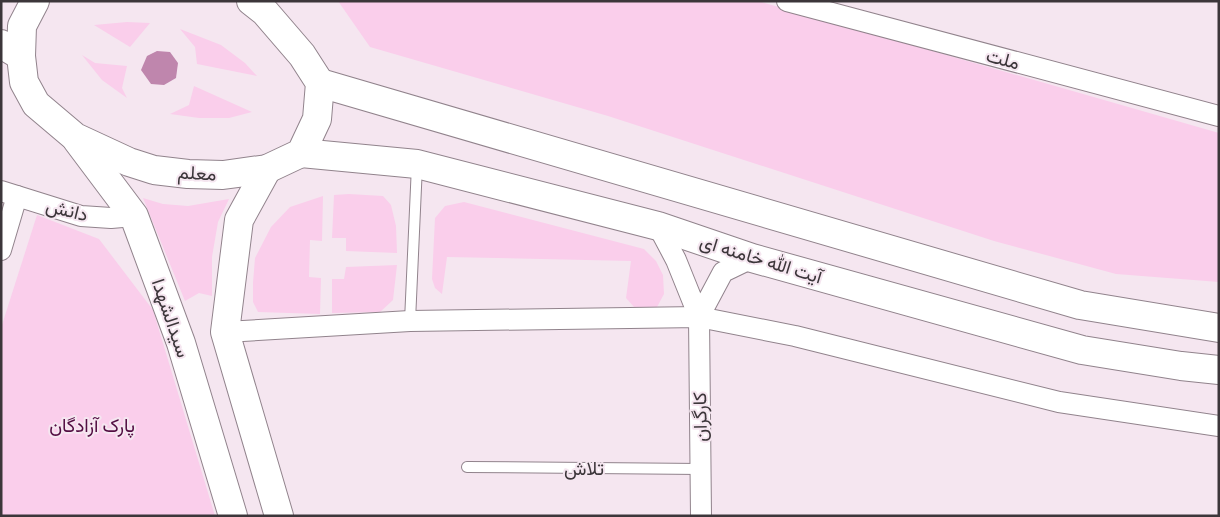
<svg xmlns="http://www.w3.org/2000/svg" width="1220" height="517" viewBox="0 0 1220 517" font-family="Cabin,Vazirmatn,sans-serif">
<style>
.green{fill:#faceeb}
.water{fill:#bf86ad}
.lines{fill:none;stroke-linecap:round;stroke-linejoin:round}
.lane-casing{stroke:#91838c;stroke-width:12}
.street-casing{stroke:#91838c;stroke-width:22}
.secondary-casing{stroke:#91838c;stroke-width:30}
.primary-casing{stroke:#91838c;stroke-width:30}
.lane{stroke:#fff;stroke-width:10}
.street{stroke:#fff;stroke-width:20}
.secondary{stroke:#fff;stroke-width:28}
.primary{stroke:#fff;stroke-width:28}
.labels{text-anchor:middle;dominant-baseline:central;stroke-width:4;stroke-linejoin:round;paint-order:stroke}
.street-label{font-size:19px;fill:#3c363a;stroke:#f5e6f0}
.park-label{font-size:19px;fill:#520d42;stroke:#f5e6f0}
</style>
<rect width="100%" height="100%" fill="#f5e6f0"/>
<g class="green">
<polygon points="338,1 758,1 1219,133 1219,282 1116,274 994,241 608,116 370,47"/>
<polygon points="127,22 150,23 130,47 94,25"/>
<polygon points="180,29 221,45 245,63 257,76 197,64 195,47"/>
<polygon points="82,55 95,63 127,66 122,88 127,98 102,80"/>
<polygon points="194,86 252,112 229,118 199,118 170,114 189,105"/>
<polygon points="349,194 383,196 391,205 396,226 397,253 346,251 346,238 332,238 334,195"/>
<polygon points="323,196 322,241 310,240 309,277 321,278 320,314 258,312 253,302 253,283 255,258 271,227 290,207"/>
<polygon points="143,198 163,204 188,206 229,199 218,222 212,257 212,296 199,293 185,301"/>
<polygon points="464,202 644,249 656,261 663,275 664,294 657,307 649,312 634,307 626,298 631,261 447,257 442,294 435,288 432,279 435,218 445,206"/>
<polygon points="37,215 99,239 153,310 215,516 1,516 1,328"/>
<polygon points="397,265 393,300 380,312 332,313 332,279 344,279 346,267"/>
</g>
<polygon class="water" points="157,51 170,52 178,63 176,78 164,85 151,84 141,70 147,56"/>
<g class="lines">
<g class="lane-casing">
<g id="lane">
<polyline points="410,321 417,165"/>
<polyline points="467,467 701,469"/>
</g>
</g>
<g class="street-casing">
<g id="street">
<polyline points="787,1 1219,116"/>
<polyline points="1,191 81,216 111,218 134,216"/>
<polyline points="658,226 676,260 699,317 723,272 752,258"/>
<polyline points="1,250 17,196"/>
<polyline points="699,317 701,516"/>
<polyline points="225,332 410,321 699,317 795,336 1059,402 1219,426"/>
</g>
</g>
<g class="secondary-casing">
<g id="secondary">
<polyline points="1,44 21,56"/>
<polyline points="320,83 1080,305 1219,328"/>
<polyline points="301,153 417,164 658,226 752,258 1082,350 1181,366 1219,370"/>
</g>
</g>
<g class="primary-casing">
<g id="primary">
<polyline points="35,1 22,26 21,56 24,82 36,104 75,137 129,162 154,170 188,174 223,175 267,169 301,153 317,119 320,83 302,55 265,12 251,1"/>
<polyline points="77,140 134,216 181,343 233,516"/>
<polyline points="267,169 239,220 225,332 279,516"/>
</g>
</g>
<use href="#lane" class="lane"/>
<use href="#street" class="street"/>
<use href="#secondary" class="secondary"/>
<use href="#primary" class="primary"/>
</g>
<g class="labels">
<g class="street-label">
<text transform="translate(1003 59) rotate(15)">ملت</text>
<text transform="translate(197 173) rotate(3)">معلم</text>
<text transform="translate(67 210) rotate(14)">دانش</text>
<text transform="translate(761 259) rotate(17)">آیت الله خامنه ای</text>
<text transform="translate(171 318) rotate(71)">سیدالشهدا</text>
<text transform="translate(700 417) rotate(-91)">کارگران</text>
<text x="584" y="468">تلاش</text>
</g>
<g class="park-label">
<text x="92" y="425">پارک آزادگان</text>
</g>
</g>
<rect width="1220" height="517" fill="none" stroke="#3c363a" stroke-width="5"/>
</svg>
